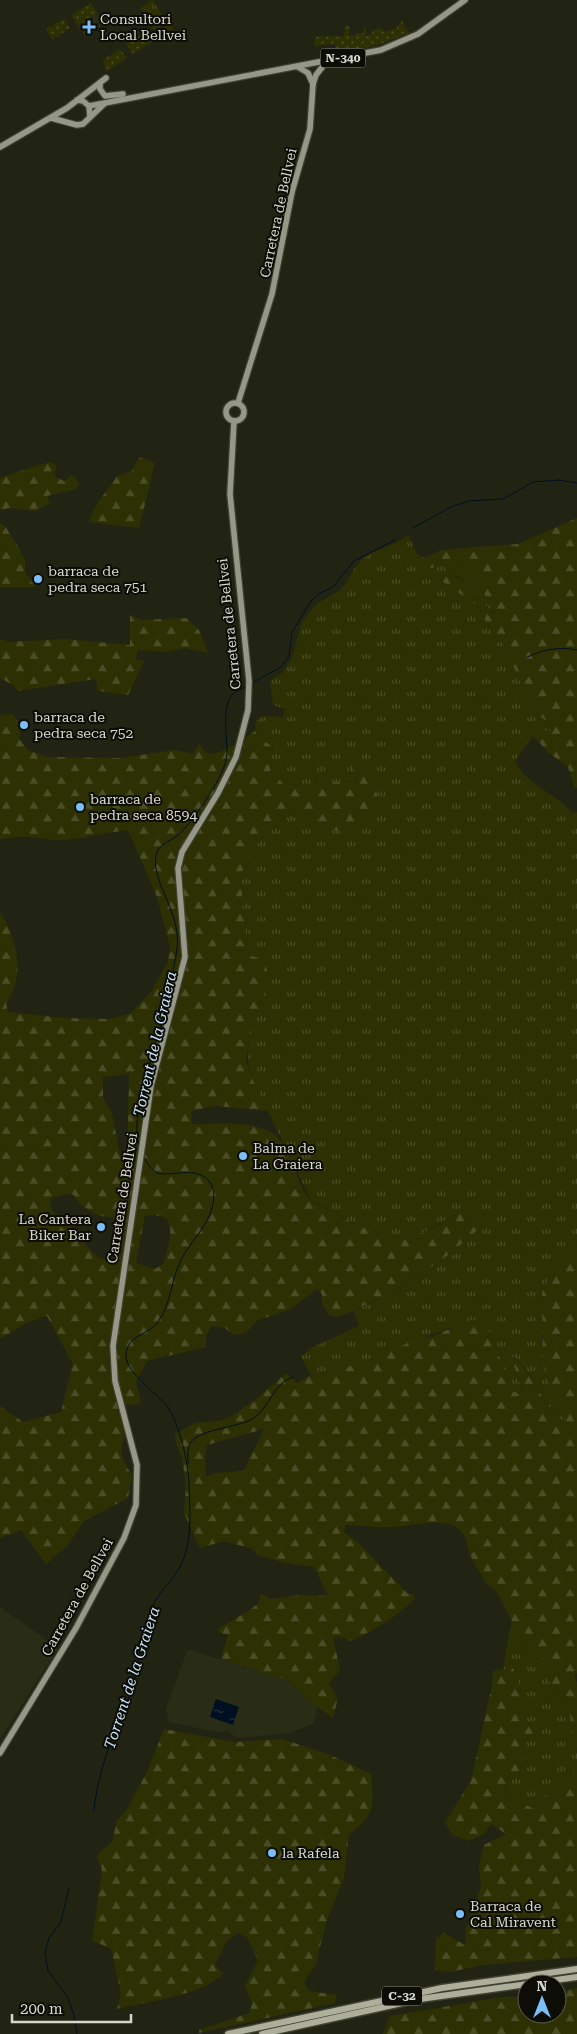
<svg xmlns="http://www.w3.org/2000/svg" width="577" height="2034" viewBox="0 0 577 2034" font-family="'Roboto Serif',serif">
<style>
.built{fill:#2a2d15}
.grass{fill:url(#grass-tufts)}
.forest{fill:url(#forest-firs);fill-rule:evenodd}
.garden{fill:url(#garden-dots)}
.water{fill:url(#water-ripples)}
.lines{fill:none;stroke-linecap:round;stroke-linejoin:round}
.stream{stroke:#000f21;stroke-width:1}
.major-casing{stroke:#3f4131;stroke-width:8}
.highway-casing{stroke:#3f4131;stroke-width:9}
.major{stroke:#969887;stroke-width:5.5}
.highway{stroke:#adaf9b;stroke-width:6}
.poi-dot{fill:#7bbef9;stroke:#0c0d06;stroke-width:2}
.labels{text-anchor:middle;dominant-baseline:central;stroke-width:4;stroke-linejoin:round;paint-order:stroke}
.shield{fill:#0c0d06;stroke:#999b91;stroke-width:1}
.shield-label{font-size:12px;font-weight:bold;fill:#d6d8cd}
.poi-label{font-size:14px;fill:#d6d8cd;stroke:#0c0d06;text-anchor:start}
.street-label{font-size:14px;fill:#d6d8cd;stroke:#0c0d06}
.water-label{font-size:15px;font-style:italic;fill:#cbe5fc;stroke:#0c0d06}
</style>
<defs>
<pattern id="grass-tufts" width="24" height="20" patternUnits="userSpaceOnUse" patternTransform="scale(1.25)"><rect width="24" height="20" fill="#2d3002"/><path d="M3 7l-1-3M5 7V3M7 7l1-3M15 17l-1-3M17 17v-4M19 17l1-3" fill="none" stroke="#4b4d26"/></pattern>
<pattern id="forest-firs" width="22" height="20" patternUnits="userSpaceOnUse" patternTransform="scale(1.25)"><rect width="22" height="20" fill="#2d3002"/><path d="M5 1l3.5 6h-7zM16 11l3.5 6h-7z" fill="#4b4d26"/></pattern>
<pattern id="garden-dots" width="8" height="8" patternUnits="userSpaceOnUse" patternTransform="scale(1.25)"><rect width="8" height="8" fill="#2d3002"/><path d="M2 2h.1M6 6h.1" fill="none" stroke="#4b4d26" stroke-width="1.8" stroke-linecap="round"/></pattern>
<pattern id="water-ripples" width="26" height="14" patternUnits="userSpaceOnUse" patternTransform="scale(1.25)"><rect width="26" height="14" fill="#000f21"/><path d="M2 4q2-2 4 0t4 0M15 11q2-2 4 0t4 0" fill="none" stroke="#243140"/></pattern>
</defs>
<rect width="100%" height="100%" fill="#222413"/>
<g class="built">
<polygon points="97,13 105,24 85,37 77,25"/>
<polygon points="0,1607 58,1648 0,1739"/>
<polygon points="191,1650 284,1679 293,1684 302,1696 318,1707 313,1724 288,1733 240,1738 234,1737 229,1731 219,1732 172,1723 168,1720 166,1709 187,1651"/>
</g>
<g class="grass">
<polygon points="153,0 163,18 168,17 173,28 169,31 163,25 154,30 140,8"/>
<path d="M408,535L417,554L424,558L422,566L456,559L474,576L496,616L459,577L440,571L437,578L478,606L487,624L504,645L523,688L541,717L552,725L550,731L537,730L515,761C526,786 556,792 572,813L577,812V1247L548,1279L542,1342L568,1415L563,1421C540,1404 536,1372 512,1356C513,1370 522,1381 522,1395L513,1391L489,1331L448,1328L364,1363L311,1375L301,1357L311,1348L359,1326L353,1311C399,1289 448,1261 483,1224L466,1209L415,1237L390,1238L365,1229L311,1200L251,1076C241,1043 258,1012 269,981L251,956L246,937L242,902V872L265,830L291,814L317,818L368,817C391,795 369,782 353,763L352,781L285,785L270,772L273,747C262,740 252,735 256,721L263,716L283,717L285,709L273,705L270,681C302,665 290,635 310,611C319,599 332,597 341,589C350,580 353,566 364,558C377,548 395,546 408,535Z"/>
<polygon points="509,1634 548,1661 552,1688 557,1698 569,1711 577,1752 577,1767 574,1768 566,1790 543,1796 532,1808 512,1798 504,1790 526,1760 521,1743 533,1733 524,1714 525,1698 503,1670"/>
</g>
<g class="forest">
<path d="M139,457L155,463L139,528L89,522C93,505 108,491 117,476L132,471Z"/>
<polygon points="52,462 57,466 54,476 64,481 72,475 80,483 76,489 47,496 50,503 35,511 10,508 0,510 0,478 42,464"/>
<path d="M577,518V788L574,787L568,767L549,753L533,736L537,730L550,731L552,725L541,717L523,688L504,645L487,624L478,606L437,578L433,571C464,570 475,599 496,615L474,576L456,559L435,563L433,568L422,566L424,558L441,550L518,544Z"/>
<polygon points="0,524 5,526 20,550 25,560 25,572 36,587 0,587"/>
<polygon points="130,615 141,620 186,618 199,630 208,653 185,648 166,652 138,650 135,660 144,661 128,695 98,691 96,679 17,691 13,685 0,678 0,639 9,642 66,639 130,645"/>
<path d="M13,714L21,728L19,739L28,750L48,757L121,758L174,750L194,754L199,743C201,746 204,751 206,752C219,759 245,738 255,731L260,738L273,747L270,772L285,785L352,781L353,763L377,780L375,789C385,811 365,819 349,832L322,829L317,818L291,814L265,830L242,872V902L246,937L251,956L265,959L269,981L252,1027L246,1059L251,1076L268,1111L216,1106L191,1111L192,1124C215,1124 245,1121 267,1130C294,1142 293,1183 311,1200C319,1207 334,1212 344,1218C402,1249 412,1241 466,1209L483,1224C444,1265 389,1294 339,1317L329,1315L322,1303V1294L317,1289L291,1309L258,1320L246,1333L234,1335L225,1328L212,1326L206,1335V1347L147,1361L136,1381L141,1403L118,1407L125,1437C117,1452 123,1461 132,1475L128,1498L84,1521L68,1545L46,1564L21,1530L0,1538V1406L23,1422L61,1412L73,1364L47,1316L26,1323L0,1339V912C17,938 26,976 6,1003L8,1012L63,1018L108,1019L130,1014L151,992L168,962L170,947L157,897L128,830C108,832 87,838 66,840C44,841 23,832 0,840V715ZM129,1074L127,1161L120,1155L112,1113L103,1098V1077ZM68,1194L74,1195L79,1203L96,1215L123,1220L114,1261C93,1262 87,1243 76,1231C67,1221 47,1215 51,1198ZM153,1215C157,1216 162,1216 165,1218C176,1225 167,1254 163,1264L155,1269L136,1263L145,1216Z"/>
<path d="M577,1247V1673L574,1675L577,1683V1752L569,1711L557,1698L549,1681L548,1661L509,1634L512,1621L496,1590L486,1584C482,1573 475,1567 471,1557C465,1545 469,1535 456,1527C441,1517 408,1527 391,1527C376,1528 360,1525 345,1525L344,1532L358,1543L407,1593L412,1594L415,1598C397,1617 375,1630 351,1641L338,1636L333,1638L340,1670L329,1684L338,1698L333,1718L302,1696L293,1684L284,1679L221,1659L228,1635L218,1632L219,1628C226,1624 257,1607 259,1602C260,1599 260,1596 260,1594L271,1599L301,1595L328,1596L314,1567L285,1563L258,1555L253,1549L224,1541L200,1548L184,1513L186,1486L182,1457L175,1440V1434L195,1423L220,1421L232,1416L259,1397L286,1373L297,1383L311,1375L364,1363L408,1343L433,1336L471,1320L483,1322L489,1331L513,1391L522,1395C522,1381 514,1370 511,1356C536,1372 539,1405 563,1421L567,1415L549,1383L543,1364L542,1293L548,1279ZM264,1429L244,1471L214,1473L206,1477L205,1460L207,1445Z"/>
<polygon points="513,1668 525,1698 524,1714 533,1733 521,1743 526,1760 504,1791 512,1798 532,1808 543,1796 566,1790 574,1768 577,1767 577,1957 483,1965 450,1972 435,1970 436,1939 444,1933 465,1945 466,1928 481,1887 479,1866 484,1845 506,1834 491,1824 484,1834 469,1841 452,1835 445,1822 471,1781 492,1685 493,1671"/>
<path d="M164,1729L234,1742L282,1739L328,1754L371,1774C374,1804 375,1816 349,1834L344,1878L326,1922L316,1964L304,1982L309,1991L337,1995L335,2003L199,2033V2030L249,2013L252,2004L245,1986L258,1960L247,1937L237,1933L227,1941L215,1964L223,1974C200,1996 148,2001 117,2009L121,1993L111,1948L92,1941L102,1869L97,1858L100,1852L112,1842L117,1820L126,1811L147,1772Z"/>
<polygon points="577,1988 577,2034 383,2034 390,2016 502,1997 527,1997 527,2014 557,2014 557,1993"/>
</g>
<g class="garden">
<polygon points="91,3 97,13 78,25 71,15"/>
<polygon points="64,19 70,28 52,40 46,29"/>
<polygon points="401,20 409,33 380,44 336,55 335,44 314,46 315,37 344,36 345,25 350,27 349,35 355,36 356,33 364,33 364,27 366,27 366,36 372,34 373,30 382,28 383,32 397,28"/>
<polygon points="147,31 153,41 133,54 126,44"/>
<polygon points="120,49 127,58 106,72 103,60"/>
</g>
<polygon class="water" points="216,1699 239,1707 233,1725 210,1717"/>
<g class="lines">
<g class="stream">
<polyline points="413,528 451,507 468,501 503,499 533,482 559,480 577,483"/>
<path d="M525,658C542,650 558,646 577,650"/>
<polyline points="250,684 281,667 289,656 292,632 311,601 320,593 333,587 354,561 395,540"/>
<path d="M140,1147C127,1121 156,1047 163,1018C168,997 172,976 176,955C185,916 151,884 156,856C158,844 169,842 177,836C191,824 213,791 221,774C224,767 227,760 227,752C227,738 222,708 231,696C235,691 241,689 247,686"/>
<path d="M188,1463C188,1457 187,1450 190,1444C196,1429 239,1428 254,1418C270,1407 273,1383 293,1377"/>
<path d="M94,1811C96,1786 104,1761 112,1738C117,1722 126,1708 131,1692C139,1664 142,1635 152,1608C157,1593 170,1584 178,1570C193,1546 190,1513 189,1485C189,1465 179,1422 167,1406C157,1393 123,1371 126,1353C129,1334 147,1336 157,1323C171,1306 171,1279 181,1260C190,1242 207,1227 212,1208C215,1199 215,1187 208,1180C194,1166 174,1177 157,1173L149,1166L143,1155"/>
<polyline points="69,1888 61,1922 49,1938 45,1953 48,1971 67,1996 74,2015 77,2034"/>
</g>
<g class="major-casing">
<g id="major">
<polyline points="298,67 308,73 313,84"/>
<polyline points="100,83 100,89 105,96 123,94"/>
<polyline points="77,100 83,101 89,106 90,117"/>
<polyline points="89,106 381,50 418,34 465,0"/>
<polyline points="51,118 77,125 83,124 104,104"/>
<polyline points="0,147 67,108 106,78"/>
<polyline points="238,403 272,294 292,192 310,129 313,84 316,75 327,61"/>
<circle cx="235" cy="412" r="9"/>
<polyline points="0,1753 76,1628 124,1538 136,1505 137,1465 115,1381 113,1346 151,1086 185,957 178,868 182,852 218,793 236,757 248,710 249,681 230,494 234,421"/>
</g>
</g>
<g class="highway-casing">
<g id="highway">
<polyline points="228,2034 442,1988 577,1969"/>
<polyline points="262,2034 420,1999 577,1977"/>
</g>
</g>
<use href="#major" class="major"/>
<use href="#highway" class="highway"/>
</g>
<g class="poi-dot">
<path d="M86.5 19.5h5v5h5v5h-5v5h-5v-5h-5v-5h5z"/>
<circle cx="38" cy="579" r="5"/>
<circle cx="24" cy="725" r="5"/>
<circle cx="80" cy="807" r="5"/>
<circle cx="243" cy="1156" r="5"/>
<circle cx="101" cy="1227" r="5"/>
<circle cx="272" cy="1853" r="5"/>
<circle cx="460" cy="1914" r="5"/>
</g>
<g class="labels">
<g class="shield">
<rect x="320.5" y="48.5" width="45" height="19" rx="4"/>
<rect x="382" y="1986.5" width="40" height="19" rx="4"/>
</g>
<g class="shield-label">
<text x="343" y="58">N-340</text>
<text x="402" y="1996">C-32</text>
</g>
<g class="poi-label">
<text x="100" y="19">Consultori<tspan x="100" dy="16">Local Bellvei</tspan></text>
<text x="48" y="571">barraca de<tspan x="48" dy="16">pedra seca 751</tspan></text>
<text x="34" y="717">barraca de<tspan x="34" dy="16">pedra seca 752</tspan></text>
<text x="90" y="799">barraca de<tspan x="90" dy="16">pedra seca 8594</tspan></text>
<text x="253" y="1148">Balma de<tspan x="253" dy="16">La Graiera</tspan></text>
<text x="91" y="1219" text-anchor="end">La Cantera<tspan x="91" dy="16">Biker Bar</tspan></text>
<text x="282" y="1853">la Rafela</text>
<text x="470" y="1906">Barraca de<tspan x="470" dy="16">Cal Miravent</tspan></text>
</g>
<g class="street-label">
<text transform="translate(278 213) rotate(-78)">Carretera de Bellvei</text>
<text transform="translate(229 624) rotate(-96)">Carretera de Bellvei</text>
<text transform="translate(122 1198) rotate(-81)">Carretera de Bellvei</text>
<text transform="translate(77 1597) rotate(-61)">Carretera de Bellvei</text>
</g>
<g class="water-label">
<text transform="translate(155 1044) rotate(-77)">Torrent de la Graiera</text>
<text transform="translate(132 1678) rotate(-72)">Torrent de la Graiera</text>
</g>
</g>
<g transform="translate(542 1999)"><circle r="24" fill="#0c0d06" stroke="#5d5e56"/>
<path d="M0-4L9 19L0 12L-9 19Z" fill="#7bbef9"/>
<text y="-8" font-size="14" font-weight="bold" text-anchor="middle" fill="#d6d8cd">N</text>
</g>
<path d="M12 2014v8h119v-8" fill="none" stroke="#d6d8cd" stroke-width="2.5"/>
<text x="20" y="2014" font-size="15" fill="#d6d8cd" stroke="#0c0d06" stroke-width="4" paint-order="stroke">200 m</text>
</svg>
